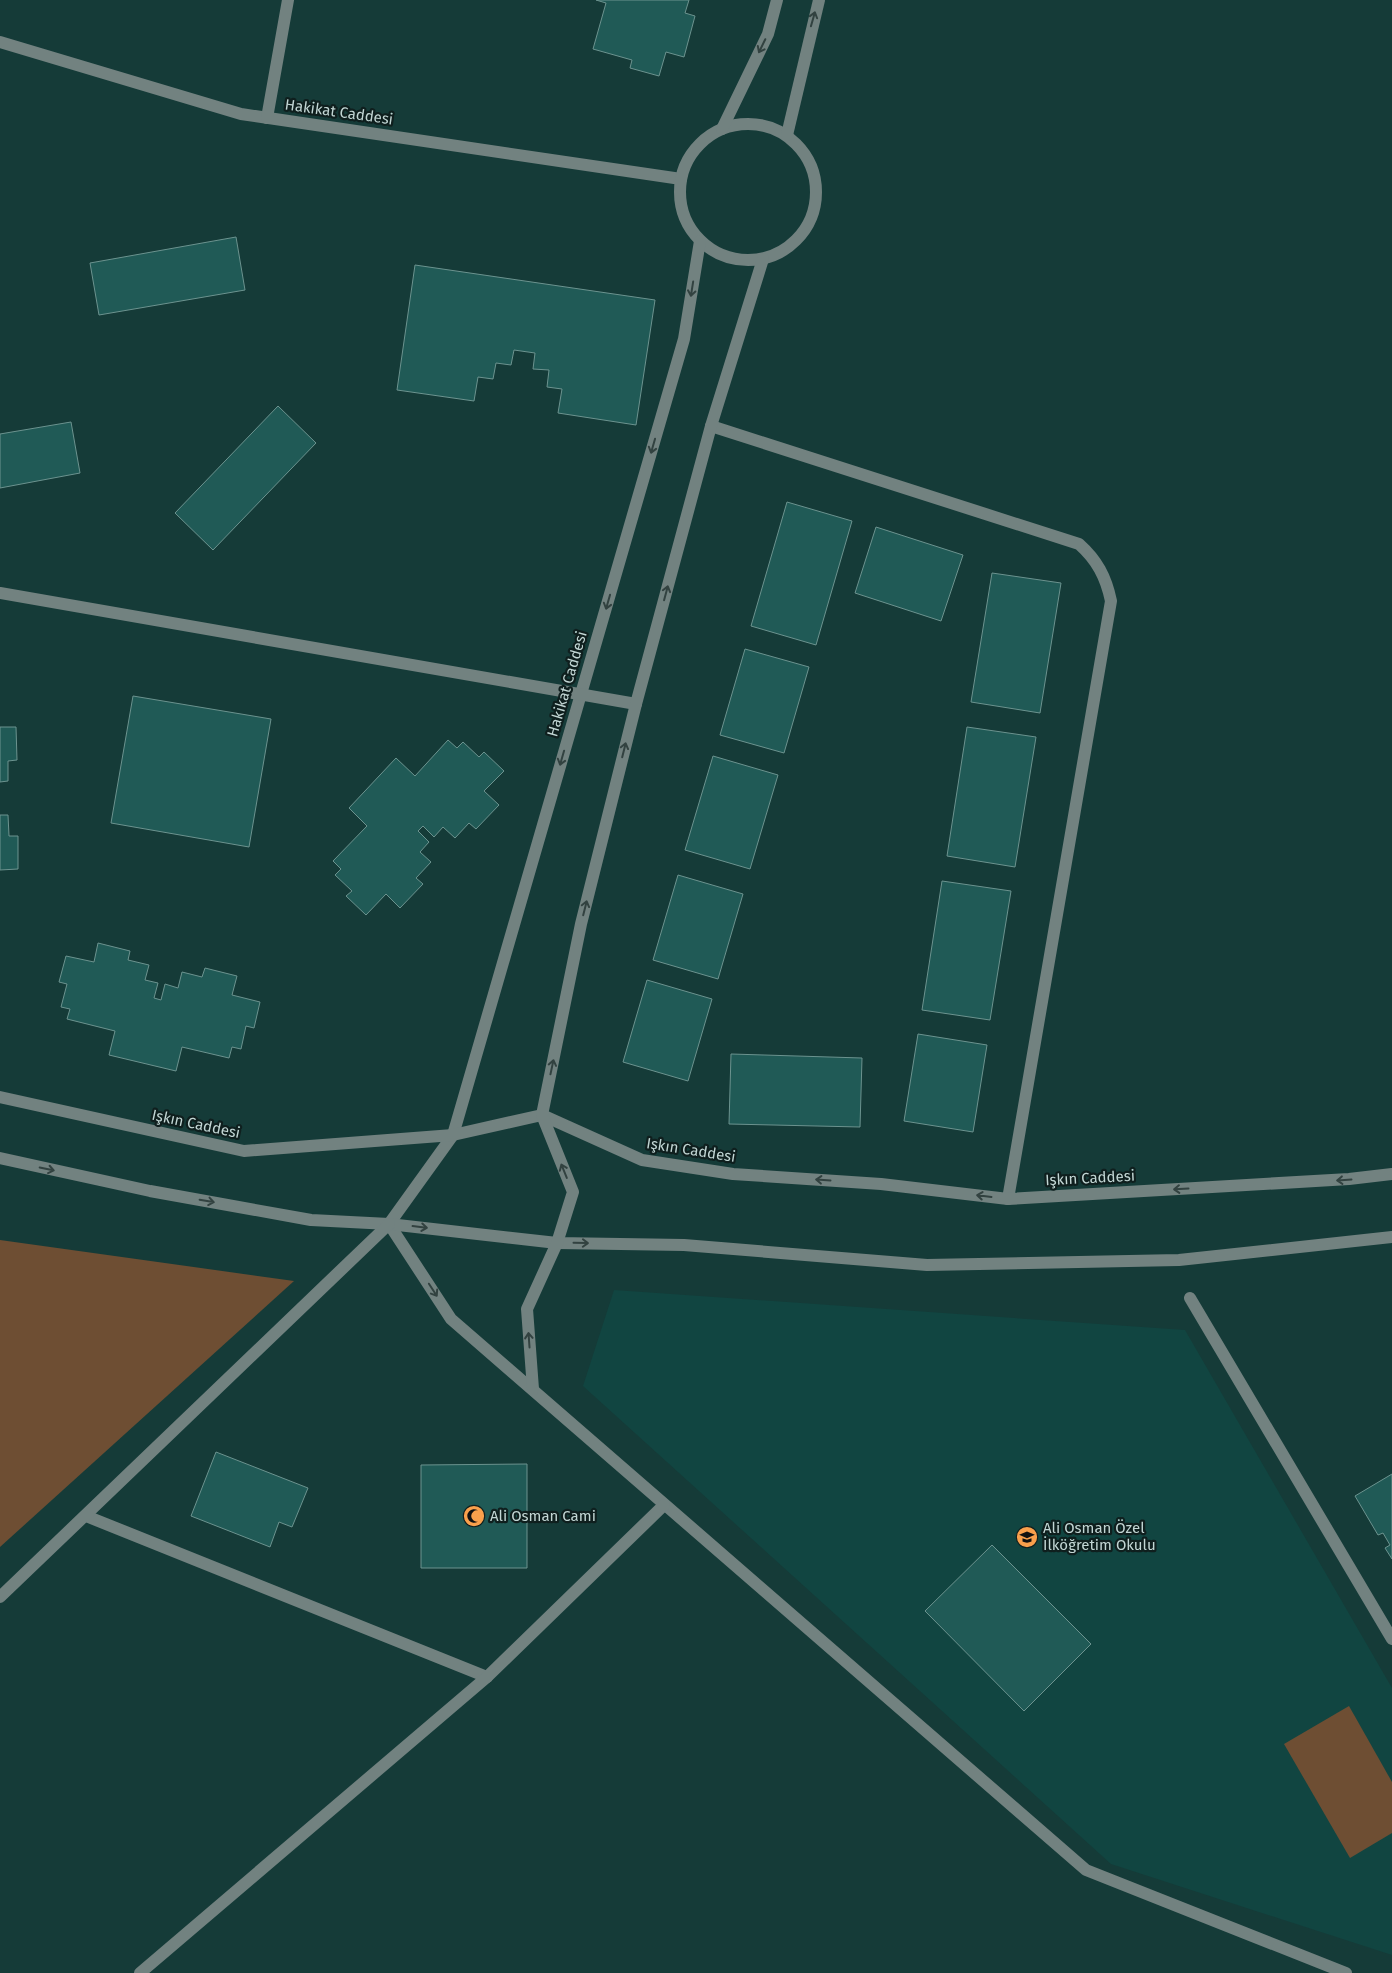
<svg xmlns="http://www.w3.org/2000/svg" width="1392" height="1973" viewBox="0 0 1392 1973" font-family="'Fira Sans',sans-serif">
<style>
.built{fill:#114541}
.green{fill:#6e4e33}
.building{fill:#205a56;stroke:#6c938f}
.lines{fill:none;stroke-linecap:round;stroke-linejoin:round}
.minor{stroke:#728280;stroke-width:12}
.oneway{stroke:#324240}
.labels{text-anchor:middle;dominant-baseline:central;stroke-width:4.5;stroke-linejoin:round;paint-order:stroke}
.street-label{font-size:15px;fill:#c2d6d4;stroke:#0f1f1e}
.poi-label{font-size:15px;fill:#c2d6d4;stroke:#0f1f1e;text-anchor:start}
</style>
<rect width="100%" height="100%" fill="#153b38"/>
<polygon class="built" points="614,1290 1185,1330 1392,1688 1392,1955 1111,1864 583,1386"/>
<g class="green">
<polygon points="0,1240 294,1281 0,1547"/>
<polygon points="1349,1706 1392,1782 1392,1833 1350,1858 1284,1744"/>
</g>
<g class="building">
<polygon points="596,0 689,0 685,13 695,16 684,57 666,52 659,76 630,68 632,60 593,49 606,3"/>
<polygon points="236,237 245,290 99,315 90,263"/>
<polygon points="415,265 655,300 636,425 558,413 562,389 547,387 549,370 533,369 535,353 514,350 511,365 496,363 493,379 478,377 474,401 397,390"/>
<polygon points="278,406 316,443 213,550 175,513"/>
<polygon points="71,422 80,473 0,488 0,434"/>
<polygon points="787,502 852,521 816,645 751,626"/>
<polygon points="876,527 963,555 941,621 855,593"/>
<polygon points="992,573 1061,583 1040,713 971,702"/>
<polygon points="745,649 809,667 784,753 720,735"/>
<polygon points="133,696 271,719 249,847 111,823"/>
<polygon points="0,727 16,727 17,760 8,761 8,781 0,782"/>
<polygon points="967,727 1036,737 1015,867 947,856"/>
<polygon points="448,740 457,748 463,742 479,757 484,752 504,771 484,791 499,805 476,829 469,823 455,838 443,827 434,837 423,826 418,831 429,842 420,852 431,862 416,878 423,884 400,908 386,894 366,915 346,896 352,891 335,875 341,869 333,861 367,826 349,808 396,758 415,776"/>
<polygon points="713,756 778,775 750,869 685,850"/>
<polygon points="0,815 8,815 9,836 18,836 18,869 0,870"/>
<polygon points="678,875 743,894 718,979 653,960"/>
<polygon points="942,881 1011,891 990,1020 922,1010"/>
<polygon points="98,943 130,951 128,960 149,965 145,980 158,983 154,998 161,1000 165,984 178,988 182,972 202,977 205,968 237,976 232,995 260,1002 254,1028 246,1026 241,1049 232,1047 229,1058 182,1047 176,1071 109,1055 115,1031 67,1019 70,1009 61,1007 67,984 59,982 66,956 94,962"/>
<polygon points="647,980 712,999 688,1081 623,1062"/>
<polygon points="918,1034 987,1045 973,1132 904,1121"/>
<polygon points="731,1054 862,1058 860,1127 729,1124"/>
<polygon points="216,1452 308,1488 292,1527 279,1522 270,1547 191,1516"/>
<polygon points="527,1464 527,1568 421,1568 421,1465"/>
<polygon points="1392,1474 1392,1559 1385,1548 1390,1545 1383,1533 1378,1535 1355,1496"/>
<polygon points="992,1545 1091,1644 1024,1711 925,1611"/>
</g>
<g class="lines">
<g class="minor">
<polyline points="0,42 241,114 681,179"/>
<polyline points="267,118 288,0"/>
<circle cx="748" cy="192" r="68"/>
<polyline points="722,129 768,34 777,0"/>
<polyline points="787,135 819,0"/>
<polyline points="700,241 684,339 453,1135 389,1224 451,1319 1086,1870 1346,1973"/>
<path d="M711,426L1079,544C1097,560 1106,577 1111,601L1008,1199"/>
<polyline points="0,593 636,704"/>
<polyline points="0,1097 244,1151 453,1135 542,1115 642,1160 733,1174 881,1184 1008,1199 1349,1179 1392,1174"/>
<polyline points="0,1158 150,1191 311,1220 389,1224 557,1243 684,1245 927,1265 1179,1260 1392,1237"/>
<polyline points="1190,1298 1392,1639"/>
<polyline points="533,1389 527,1309 557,1243 573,1192 542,1115 581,924 636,704 711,426 763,259"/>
<polyline points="86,1516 487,1677"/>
<polyline points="0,1597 389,1224"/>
<polyline points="140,1973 487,1677 664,1505"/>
</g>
</g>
<defs><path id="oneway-shaft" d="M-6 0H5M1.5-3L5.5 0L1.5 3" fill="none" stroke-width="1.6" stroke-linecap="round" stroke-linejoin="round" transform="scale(1.25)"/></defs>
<g class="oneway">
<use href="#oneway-shaft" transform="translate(813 19) rotate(-74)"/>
<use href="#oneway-shaft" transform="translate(762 46) rotate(116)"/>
<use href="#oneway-shaft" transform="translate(692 289) rotate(99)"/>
<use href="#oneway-shaft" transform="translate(653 446) rotate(106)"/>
<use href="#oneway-shaft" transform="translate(666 593) rotate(-75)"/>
<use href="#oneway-shaft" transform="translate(608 602) rotate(106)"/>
<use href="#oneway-shaft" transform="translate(624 750) rotate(-76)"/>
<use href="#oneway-shaft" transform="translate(562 758) rotate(106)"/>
<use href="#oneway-shaft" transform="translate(585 908) rotate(-76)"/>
<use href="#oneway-shaft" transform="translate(552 1067) rotate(-78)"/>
<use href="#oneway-shaft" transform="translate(47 1169) rotate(12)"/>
<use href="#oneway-shaft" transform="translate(564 1171) rotate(-112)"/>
<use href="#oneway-shaft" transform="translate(823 1180) rotate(-176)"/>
<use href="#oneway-shaft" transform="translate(1344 1180) rotate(176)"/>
<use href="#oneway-shaft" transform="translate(1181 1189) rotate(177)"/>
<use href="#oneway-shaft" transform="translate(984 1196) rotate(-173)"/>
<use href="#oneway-shaft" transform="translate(207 1201) rotate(10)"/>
<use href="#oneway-shaft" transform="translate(420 1227) rotate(7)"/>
<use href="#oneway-shaft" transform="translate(581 1243) rotate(1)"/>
<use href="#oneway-shaft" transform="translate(433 1290) rotate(57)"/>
<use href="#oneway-shaft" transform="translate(529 1340) rotate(-94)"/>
</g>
<defs>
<g id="mosque-disc" transform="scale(1.125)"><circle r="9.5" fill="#f9a04c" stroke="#0f1f1e"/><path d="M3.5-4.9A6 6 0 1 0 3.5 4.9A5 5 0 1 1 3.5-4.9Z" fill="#111"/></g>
<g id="school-disc" transform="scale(1.125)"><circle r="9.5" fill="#f9a04c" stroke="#0f1f1e"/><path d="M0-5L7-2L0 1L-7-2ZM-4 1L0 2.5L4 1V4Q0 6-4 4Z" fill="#111"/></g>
</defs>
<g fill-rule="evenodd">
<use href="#mosque-disc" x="474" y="1516"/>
<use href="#school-disc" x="1027" y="1537"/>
</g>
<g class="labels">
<g class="street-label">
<text transform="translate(339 112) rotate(8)">Hakikat Caddesi</text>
<text transform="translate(567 684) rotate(-74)">Hakikat Caddesi</text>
<text transform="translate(196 1124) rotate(12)">Işkın Caddesi</text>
<text transform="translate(691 1150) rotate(9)">Işkın Caddesi</text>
<text transform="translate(1090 1178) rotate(-3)">Işkın Caddesi</text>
</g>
<g class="poi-label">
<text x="490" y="1516">Ali Osman Cami</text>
<text x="1043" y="1528">Ali Osman Özel<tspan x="1043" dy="17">İlköğretim Okulu</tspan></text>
</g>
</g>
</svg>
